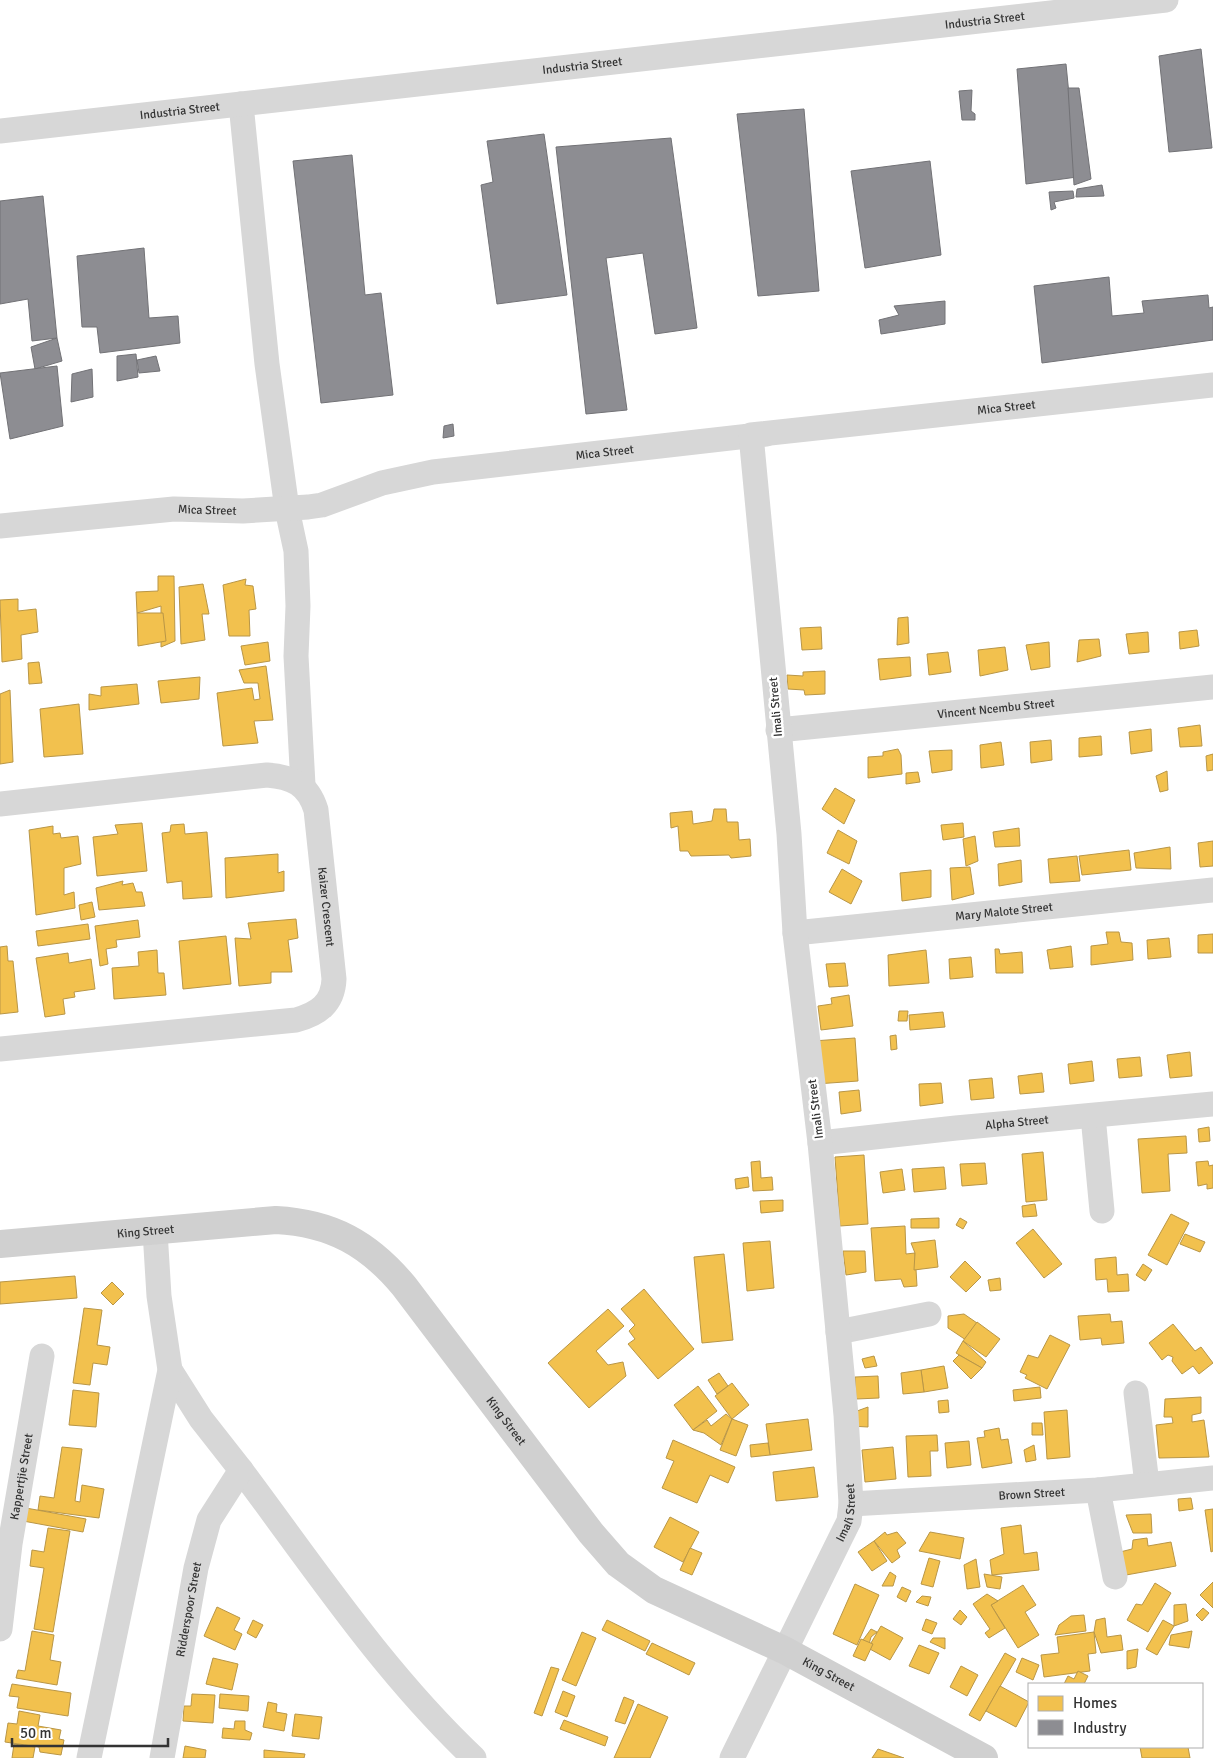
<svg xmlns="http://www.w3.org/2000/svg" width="1213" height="1758" viewBox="0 0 1213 1758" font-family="Signika,sans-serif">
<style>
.homes{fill:#f2c14e;stroke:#b99646}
.industry{fill:#8d8d92;stroke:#727276}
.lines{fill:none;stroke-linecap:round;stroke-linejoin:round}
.street{stroke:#d7d7d7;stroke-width:25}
.secondary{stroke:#d0d0d0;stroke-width:28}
.labels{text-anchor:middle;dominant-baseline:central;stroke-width:5;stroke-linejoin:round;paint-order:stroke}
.street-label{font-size:12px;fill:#333;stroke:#fff}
</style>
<rect width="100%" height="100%" fill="#fff"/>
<g class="homes">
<polygon points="158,576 174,576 175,641 161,647 161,606 137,613 136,592 158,591"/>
<polygon points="246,579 245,585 253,586 256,609 249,610 250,636 229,636 223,585"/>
<polygon points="203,584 209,614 202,614 205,640 181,644 179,587"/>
<polygon points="18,599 18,611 36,609 38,632 21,635 22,659 2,662 0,600"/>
<polygon points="137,613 163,613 166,641 138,646"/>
<polygon points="908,617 909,643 897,645 898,618"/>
<polygon points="821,627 822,649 802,650 800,628"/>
<polygon points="1197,630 1199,646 1180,649 1179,632"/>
<polygon points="1148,632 1149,652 1129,654 1126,634"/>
<polygon points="1099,639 1101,656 1077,662 1079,640"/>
<polygon points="268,642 270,661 245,665 241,646"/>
<polygon points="1049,642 1050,667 1031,670 1026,645"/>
<polygon points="1005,647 1008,670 980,676 978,650"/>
<polygon points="948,652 951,672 929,675 927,654"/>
<polygon points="910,657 911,676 880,680 878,659"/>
<polygon points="39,662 42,683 29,684 28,663"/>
<polygon points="266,666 273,720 254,721 258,743 223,746 217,693 252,688 254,700 260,699 258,683 244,683 239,670"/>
<polygon points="825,671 825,694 805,695 804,690 788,689 787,675 803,676 803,672"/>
<polygon points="200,677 199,699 161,703 158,681"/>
<polygon points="137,684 139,704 89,710 89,694 101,696 101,687"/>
<polygon points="10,690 13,762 0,764 0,694"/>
<polygon points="79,704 83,754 44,757 40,709"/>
<polygon points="1200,725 1202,746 1180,747 1178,728"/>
<polygon points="1151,729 1152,751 1131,754 1129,732"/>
<polygon points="1101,736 1102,755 1079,757 1079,738"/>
<polygon points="1051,740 1052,760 1031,763 1030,742"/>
<polygon points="1001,742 1004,765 981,768 980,745"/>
<polygon points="898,749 901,755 902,774 868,778 868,757 883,756 883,752"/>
<polygon points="952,750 952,770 932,773 929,751"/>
<polygon points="1213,754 1213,770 1207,771 1206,756"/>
<polygon points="1167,771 1168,790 1160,792 1156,776"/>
<polygon points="918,772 920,782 906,784 906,773"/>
<polygon points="835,788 855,800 844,824 822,809"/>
<polygon points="714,809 726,809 727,822 738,822 739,840 750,839 751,856 731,858 729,855 691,856 688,851 680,851 678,826 671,828 670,813 692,811 693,824 712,821"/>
<polygon points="142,823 147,871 97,876 93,837 118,834 115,825"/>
<polygon points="963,823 964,837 943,840 941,825"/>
<polygon points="184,824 185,834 207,832 212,897 183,899 182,881 167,883 162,833 170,832 171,825"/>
<polygon points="53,826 53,834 60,833 61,838 78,836 81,864 64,868 64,895 74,892 75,908 36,915 29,830"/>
<polygon points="1019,828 1020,846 995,847 993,832"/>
<polygon points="838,830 857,841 849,864 827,853"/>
<polygon points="975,836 978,861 966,866 963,839"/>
<polygon points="1213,841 1213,866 1200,867 1198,843"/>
<polygon points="1170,847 1171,869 1136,868 1134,853"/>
<polygon points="1129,850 1131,870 1082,875 1079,856"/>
<polygon points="278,854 278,873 284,871 284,891 226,898 225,858"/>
<polygon points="1077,856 1080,881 1050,883 1048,859"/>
<polygon points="1021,860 1022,882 999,886 998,864"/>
<polygon points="970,867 974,894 952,900 950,868"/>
<polygon points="842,869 862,881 851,904 829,892"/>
<polygon points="931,870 931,897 902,901 900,873"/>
<polygon points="123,881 122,885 133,883 136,892 142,892 145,906 99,910 96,888"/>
<polygon points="92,902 95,917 81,920 79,905"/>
<polygon points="296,919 298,938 288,940 292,972 271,972 271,983 239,986 235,938 251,939 248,923"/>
<polygon points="138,920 140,937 116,940 117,947 106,949 108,964 100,966 95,926"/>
<polygon points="88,924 90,939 38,946 36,931"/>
<polygon points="1106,932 1119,932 1121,942 1132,943 1133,960 1091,965 1091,946 1108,944"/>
<polygon points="1213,934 1213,953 1198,953 1198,935"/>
<polygon points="226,936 231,984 183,989 179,941"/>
<polygon points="1169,938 1171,957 1148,959 1147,940"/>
<polygon points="7,946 8,961 13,961 18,1012 0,1014 0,947"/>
<polygon points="1071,946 1073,967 1050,969 1047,950"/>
<polygon points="995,949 999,949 1000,954 1022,952 1023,973 996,973"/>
<polygon points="157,950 158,973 164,973 166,995 114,999 112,968 139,966 138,952"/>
<polygon points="926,950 929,983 889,986 888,955"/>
<polygon points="68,953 69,963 91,959 95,989 74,992 75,997 63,999 65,1014 45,1017 36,958"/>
<polygon points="971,957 973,977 950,979 949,959"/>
<polygon points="845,963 848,986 829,987 826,964"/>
<polygon points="849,995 853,1026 821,1030 818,1006 832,1004 831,998"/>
<polygon points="899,1011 908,1011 907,1021 898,1021"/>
<polygon points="943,1012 945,1027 910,1030 909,1015"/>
<polygon points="896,1035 897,1049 891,1050 890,1036"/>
<polygon points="855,1038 858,1081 816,1084 813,1041"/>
<polygon points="1190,1052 1192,1076 1170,1078 1167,1055"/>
<polygon points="1140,1057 1142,1076 1119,1078 1117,1059"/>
<polygon points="1092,1061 1094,1081 1070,1084 1068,1064"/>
<polygon points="1042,1073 1044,1092 1020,1094 1018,1076"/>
<polygon points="992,1078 994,1098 971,1100 969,1080"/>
<polygon points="941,1083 943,1103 920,1106 919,1084"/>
<polygon points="859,1090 861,1111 841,1114 839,1092"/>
<polygon points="1209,1127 1210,1141 1199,1142 1198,1129"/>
<polygon points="1186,1136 1187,1153 1168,1154 1170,1191 1142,1193 1138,1139"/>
<polygon points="1043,1152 1047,1200 1026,1202 1022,1154"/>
<polygon points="864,1155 868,1224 840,1226 835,1157"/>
<polygon points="760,1161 761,1178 772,1177 773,1190 753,1191 751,1162"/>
<polygon points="1208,1161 1209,1166 1213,1165 1213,1188 1207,1189 1207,1184 1198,1186 1196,1162"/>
<polygon points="985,1163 987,1184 962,1186 960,1164"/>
<polygon points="944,1167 946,1189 914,1192 912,1169"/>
<polygon points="902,1169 905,1190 883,1193 880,1172"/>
<polygon points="748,1177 749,1187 736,1189 735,1179"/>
<polygon points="783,1200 783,1211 761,1213 760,1201"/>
<polygon points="1035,1204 1037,1216 1023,1217 1022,1206"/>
<polygon points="1171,1214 1189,1223 1167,1265 1148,1255"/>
<polygon points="939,1218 939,1228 911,1228 911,1219"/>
<polygon points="960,1218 967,1222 963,1229 956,1225"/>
<polygon points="905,1226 906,1254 915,1253 917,1286 904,1287 901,1279 875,1281 871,1228"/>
<polygon points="1033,1229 1062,1264 1044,1278 1016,1243"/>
<polygon points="1185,1234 1205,1242 1200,1252 1180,1244"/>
<polygon points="935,1240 938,1267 914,1270 915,1253 911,1243"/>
<polygon points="770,1241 774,1288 747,1291 743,1243"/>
<polygon points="843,1251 865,1251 866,1272 846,1275"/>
<polygon points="724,1254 733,1340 702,1343 694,1257"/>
<polygon points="1116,1257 1117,1275 1128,1274 1129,1291 1108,1292 1107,1279 1096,1280 1095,1259"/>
<polygon points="965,1261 981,1277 966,1292 950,1277"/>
<polygon points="1143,1264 1152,1270 1145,1281 1136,1275"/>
<polygon points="75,1276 77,1298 0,1304 0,1282"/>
<polygon points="1000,1278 1001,1290 990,1291 988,1280"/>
<polygon points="112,1282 124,1294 113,1305 101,1293"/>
<polygon points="644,1289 694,1349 658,1379 628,1344 635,1339 629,1331 635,1325 621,1309"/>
<polygon points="84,1308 102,1310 97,1345 110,1347 107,1365 93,1363 90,1385 73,1383"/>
<polygon points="608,1309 624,1326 596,1351 608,1365 623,1362 626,1376 589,1408 548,1363"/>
<polygon points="964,1314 977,1323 966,1340 948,1328 948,1316"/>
<polygon points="1110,1314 1111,1322 1122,1321 1124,1343 1102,1345 1101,1338 1080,1340 1078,1316"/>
<polygon points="977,1322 1000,1339 986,1357 963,1341"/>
<polygon points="1173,1324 1195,1351 1201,1347 1213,1363 1199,1374 1193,1366 1182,1374 1172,1361 1173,1357 1168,1355 1162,1360 1149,1343"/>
<polygon points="1050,1335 1070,1345 1047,1389 1025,1378 1027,1375 1020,1372 1028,1355 1038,1358"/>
<polygon points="963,1341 986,1362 982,1368 956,1353"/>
<polygon points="959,1355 982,1368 971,1379 953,1361"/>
<polygon points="874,1356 877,1366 865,1368 862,1359"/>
<polygon points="944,1366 948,1388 924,1392 921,1370"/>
<polygon points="921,1370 924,1392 903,1394 901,1373"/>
<polygon points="719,1373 728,1386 717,1394 708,1380"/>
<polygon points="878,1376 879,1398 856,1399 855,1377"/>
<polygon points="732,1383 749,1405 732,1419 715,1396"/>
<polygon points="698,1386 717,1411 693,1430 674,1405"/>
<polygon points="1040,1387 1041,1398 1014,1401 1013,1390"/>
<polygon points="73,1390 99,1393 96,1427 69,1425"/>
<polygon points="1201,1397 1201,1413 1192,1415 1192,1422 1204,1420 1209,1457 1159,1458 1156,1425 1173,1423 1172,1417 1164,1417 1165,1399"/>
<polygon points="948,1400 949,1412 939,1413 938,1401"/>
<polygon points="868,1407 868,1427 850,1426 846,1415"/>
<polygon points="1067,1410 1070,1457 1047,1459 1044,1412"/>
<polygon points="726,1414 732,1419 721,1445 704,1433 693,1430 707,1420 711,1426"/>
<polygon points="732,1419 748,1425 736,1456 720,1450"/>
<polygon points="808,1419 812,1450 770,1455 766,1424"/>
<polygon points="1032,1423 1042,1423 1043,1435 1032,1435"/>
<polygon points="999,1428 1001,1440 1008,1439 1012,1463 982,1468 977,1438 985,1437 984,1431"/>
<polygon points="937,1435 938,1451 930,1451 931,1476 908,1477 906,1436"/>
<polygon points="673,1440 735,1467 728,1483 710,1475 697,1503 662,1488 674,1461 666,1458"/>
<polygon points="969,1441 971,1465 947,1468 945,1443"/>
<polygon points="768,1443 770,1455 751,1457 750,1445"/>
<polygon points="1034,1445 1036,1460 1026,1462 1024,1450"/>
<polygon points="62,1447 82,1449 75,1501 80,1502 82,1485 104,1489 99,1518 38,1510 40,1496 54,1498"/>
<polygon points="893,1447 896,1479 865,1482 862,1450"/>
<polygon points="814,1467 818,1497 776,1501 773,1472"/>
<polygon points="1191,1498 1193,1509 1179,1511 1178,1499"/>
<polygon points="26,1508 86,1519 83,1532 23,1521"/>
<polygon points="1213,1509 1213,1551 1211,1552 1205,1510"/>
<polygon points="1151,1514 1152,1533 1133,1533 1126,1515"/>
<polygon points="670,1517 699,1532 683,1562 654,1547"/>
<polygon points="1021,1525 1024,1554 1037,1552 1039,1570 992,1575 990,1560 1004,1554 1001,1528"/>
<polygon points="48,1528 70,1531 53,1632 34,1629 44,1568 30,1566 32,1550 44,1552"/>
<polygon points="885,1532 887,1535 897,1532 906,1543 897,1550 900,1557 892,1563 874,1541"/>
<polygon points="930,1532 964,1538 960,1559 919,1551"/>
<polygon points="1147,1538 1148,1546 1171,1542 1176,1566 1115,1577 1120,1552 1132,1549 1133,1540"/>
<polygon points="874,1541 887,1561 872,1571 858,1552"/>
<polygon points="690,1548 702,1553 692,1575 680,1570"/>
<polygon points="929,1558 940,1561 933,1587 921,1584"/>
<polygon points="976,1559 980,1587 967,1589 964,1565"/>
<polygon points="890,1572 896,1576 893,1586 882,1586"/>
<polygon points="984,1574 1002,1577 1000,1589 987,1587"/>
<polygon points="1213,1582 1213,1608 1200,1595"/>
<polygon points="1155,1583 1171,1593 1148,1632 1127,1620 1136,1604 1142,1605"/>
<polygon points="855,1584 879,1595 857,1645 833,1634"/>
<polygon points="1023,1585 1036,1605 1025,1612 1039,1635 1018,1648 991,1605"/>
<polygon points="902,1587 911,1591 906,1602 897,1597"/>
<polygon points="987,1594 998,1601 991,1605 1005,1628 989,1638 985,1633 990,1629 973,1604"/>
<polygon points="922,1596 931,1597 928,1606 916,1602"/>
<polygon points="1186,1604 1188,1621 1174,1626 1174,1605"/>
<polygon points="217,1607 240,1618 234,1630 242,1634 235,1650 204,1636"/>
<polygon points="1203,1608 1209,1613 1202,1621 1196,1615"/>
<polygon points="960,1610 967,1617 961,1625 953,1619"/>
<polygon points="1084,1615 1086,1631 1055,1635 1059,1625 1071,1616"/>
<polygon points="1105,1618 1107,1637 1121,1635 1123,1650 1101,1653 1094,1632 1096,1620"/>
<polygon points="926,1619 937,1623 932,1634 922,1630"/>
<polygon points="253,1620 263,1625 256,1638 247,1633"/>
<polygon points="607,1620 650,1641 645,1651 602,1630"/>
<polygon points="1163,1620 1174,1626 1157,1655 1146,1649"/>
<polygon points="881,1626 903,1638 890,1660 868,1648"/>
<polygon points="871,1629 877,1632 871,1637 868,1648 863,1640"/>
<polygon points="32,1631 54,1635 50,1660 61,1662 57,1685 16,1678 18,1670 25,1671"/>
<polygon points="1192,1631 1189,1648 1169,1645 1171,1635"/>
<polygon points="582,1632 596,1638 576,1686 562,1680"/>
<polygon points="1094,1632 1096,1653 1088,1654 1090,1671 1044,1677 1041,1655 1059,1653 1057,1637"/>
<polygon points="933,1638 945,1638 945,1649 930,1642"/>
<polygon points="861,1639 873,1644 865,1661 853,1656"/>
<polygon points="652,1643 695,1663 689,1675 646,1654"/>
<polygon points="919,1645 939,1653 929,1674 909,1666"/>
<polygon points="1138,1649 1136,1667 1127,1669 1127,1651"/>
<polygon points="1005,1653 1016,1659 980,1721 969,1715"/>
<polygon points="213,1658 238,1664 232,1690 206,1684"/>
<polygon points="1022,1658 1039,1665 1033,1680 1016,1672"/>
<polygon points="961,1666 978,1675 967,1696 950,1687"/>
<polygon points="551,1667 559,1669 542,1716 534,1713"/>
<polygon points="1078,1671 1088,1676 1084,1684 1064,1684 1068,1676 1074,1679"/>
<polygon points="12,1684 71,1693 68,1716 17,1708 19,1697 9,1696"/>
<polygon points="1000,1686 1029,1702 1016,1727 986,1711"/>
<polygon points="563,1691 575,1696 567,1717 555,1712"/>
<polygon points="192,1694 215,1695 213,1723 183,1721 184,1706 191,1706"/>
<polygon points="220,1694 249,1696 248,1711 219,1708"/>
<polygon points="624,1697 634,1701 625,1724 615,1721"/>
<polygon points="268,1702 277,1704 276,1712 287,1714 284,1731 263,1727"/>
<polygon points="638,1704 668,1717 650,1758 614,1758"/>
<polygon points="19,1711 40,1715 38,1726 61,1730 59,1739 64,1740 61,1755 40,1752 39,1747 5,1742 8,1723 17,1724"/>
<polygon points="295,1714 322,1717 319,1739 292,1736"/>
<polygon points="564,1720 608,1737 605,1746 560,1729"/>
<polygon points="235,1721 245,1721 245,1730 252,1733 250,1740 222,1738 223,1728 234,1729"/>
<polygon points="14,1744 35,1747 33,1758 12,1758"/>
<polygon points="185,1746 206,1750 205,1758 183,1758"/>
<polygon points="1140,1747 1188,1747 1190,1758 1142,1758"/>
<polygon points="878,1749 904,1758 872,1758"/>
<polygon points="264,1750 305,1754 304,1758 264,1758"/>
</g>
<g class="industry">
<polygon points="1201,49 1212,148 1169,152 1159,56"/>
<polygon points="1066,64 1077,177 1026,184 1017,69"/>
<polygon points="1068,88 1079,88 1091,179 1074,185"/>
<polygon points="972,90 971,111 975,114 975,120 962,120 959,91"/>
<polygon points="804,109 819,291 758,296 737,114"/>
<polygon points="544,134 567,295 497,304 481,185 493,182 487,141"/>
<polygon points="671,138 697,328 655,334 643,253 606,258 627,410 586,414 556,147"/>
<polygon points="352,155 365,295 381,293 393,395 321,403 293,161"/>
<polygon points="930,161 941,255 865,268 851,171"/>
<polygon points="1102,185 1104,196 1076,197 1077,189"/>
<polygon points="1073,191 1074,198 1054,202 1056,208 1051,210 1049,192"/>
<polygon points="43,196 57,338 32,341 28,299 0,304 0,201"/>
<polygon points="144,248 149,318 178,316 180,343 100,353 97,327 82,327 77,256"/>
<polygon points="1109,277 1112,316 1144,313 1142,301 1208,295 1209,308 1213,307 1213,340 1042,363 1034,286"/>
<polygon points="945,301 945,324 881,334 879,320 899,315 894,306"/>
<polygon points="57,338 62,361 35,369 31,347"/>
<polygon points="136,354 138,377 117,381 117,356"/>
<polygon points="156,356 160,371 139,373 137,360"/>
<polygon points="57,366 63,426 10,439 0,373"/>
<polygon points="92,369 93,397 71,402 72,374"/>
<polygon points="453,424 454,436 443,438 444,426"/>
</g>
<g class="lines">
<g class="street">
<polyline points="241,104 267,364 287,509 296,551 298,606 296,656 303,785"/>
<path id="s1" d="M0,131L1166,0"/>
<path id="s2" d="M0,526L174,509L243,511L308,507L322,505L382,483L433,472L766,434"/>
<path id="s3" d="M778,730L1213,687"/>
<path id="s4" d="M0,804L267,775C292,777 308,784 316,810L334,979C333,1004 318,1014 296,1020L0,1049"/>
<path id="s5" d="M795,933L1213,890"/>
<polyline points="1093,1116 1102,1211"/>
<path id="s6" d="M820,1143L956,1128L1213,1104"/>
<polyline points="838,1332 929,1314"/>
<path d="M170,1370L201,1419L241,1470C315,1569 384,1673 474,1758"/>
<polyline points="1136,1393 1147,1484"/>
<polyline points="1098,1490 1115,1577"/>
<path id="s7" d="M851,1504L1098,1490L1213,1478"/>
<path id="s8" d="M0,1629L10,1544L42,1356"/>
<polyline points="89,1758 170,1370 159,1296 155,1231"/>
<path id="s9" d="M162,1758L196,1568L209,1520L241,1470"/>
<path id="s10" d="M732,1758L841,1537L849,1521L851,1504L846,1415L820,1143L795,933L789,834L751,435L1213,385"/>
</g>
<path class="secondary" id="s11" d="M0,1244L276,1220C332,1223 369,1244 404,1286L591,1533L618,1564L654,1590L784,1650L984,1758"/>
</g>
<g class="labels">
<g class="street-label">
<text stroke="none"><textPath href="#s1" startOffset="991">Industria Street</textPath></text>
<text stroke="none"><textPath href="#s1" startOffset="586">Industria Street</textPath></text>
<text stroke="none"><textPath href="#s1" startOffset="181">Industria Street</textPath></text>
<text stroke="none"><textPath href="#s10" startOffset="1612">Mica Street</textPath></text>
<text stroke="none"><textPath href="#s2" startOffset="612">Mica Street</textPath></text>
<text stroke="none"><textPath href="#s2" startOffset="208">Mica Street</textPath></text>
<text transform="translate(776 707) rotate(-95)">Imali Street</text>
<text stroke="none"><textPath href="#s3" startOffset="219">Vincent Ncembu Street</textPath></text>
<text stroke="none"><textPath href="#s4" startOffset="431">Kaizer Crescent</textPath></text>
<text stroke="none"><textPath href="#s5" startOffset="210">Mary Malote Street</textPath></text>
<text transform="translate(816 1109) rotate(-97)">Imali Street</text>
<text stroke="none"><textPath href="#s6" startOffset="198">Alpha Street</textPath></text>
<text stroke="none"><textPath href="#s11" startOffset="146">King Street</textPath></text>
<text stroke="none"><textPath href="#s11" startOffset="595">King Street</textPath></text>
<text stroke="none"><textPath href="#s8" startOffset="154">Kappertjie Street</textPath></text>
<text stroke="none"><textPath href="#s7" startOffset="181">Brown Street</textPath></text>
<text stroke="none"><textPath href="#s10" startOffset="272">Imali Street</textPath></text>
<text stroke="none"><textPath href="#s9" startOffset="151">Ridderspoor Street</textPath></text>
<text stroke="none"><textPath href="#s11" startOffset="1015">King Street</textPath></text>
</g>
</g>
<rect x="1028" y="1683" width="175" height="65" fill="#ffffff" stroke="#adadad"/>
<rect x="1038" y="1696" width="25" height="15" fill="#f2c14e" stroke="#adadad"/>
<text x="1073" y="1708" font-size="15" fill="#333333">Homes</text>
<rect x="1038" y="1720" width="25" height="15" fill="#8d8d92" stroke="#adadad"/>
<text x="1073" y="1733" font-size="15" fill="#333333">Industry</text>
<path d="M12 1738v8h156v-8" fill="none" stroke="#333333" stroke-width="2.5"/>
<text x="20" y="1738" font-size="15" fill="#333333" stroke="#ffffff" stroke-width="4" paint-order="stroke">50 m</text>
</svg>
